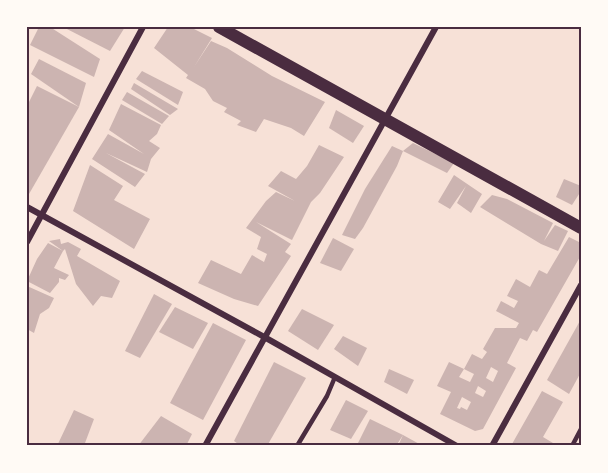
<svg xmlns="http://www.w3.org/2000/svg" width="608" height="473" viewBox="0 0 608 473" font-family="'DejaVu Sans',sans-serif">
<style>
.building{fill:#ccb4b1;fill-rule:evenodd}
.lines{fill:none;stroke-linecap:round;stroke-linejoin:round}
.service{stroke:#4a2c40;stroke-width:4.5}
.minor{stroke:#4a2c40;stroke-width:6}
.secondary{stroke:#4a2c40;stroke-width:12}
.neatline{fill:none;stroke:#4a2c40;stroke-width:2}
</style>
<rect width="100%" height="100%" fill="#f7e1d7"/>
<g class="building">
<polygon points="39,27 50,27 100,59 94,77 30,45"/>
<polygon points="63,27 125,27 110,51"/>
<polygon points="168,27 190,27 212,38 194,67 211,41 227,48 272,76 325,102 304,136 291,128 264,119 256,132 237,125 241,121 224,112 227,108 213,101 205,89 186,78 188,75 154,48"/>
<polygon points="39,59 86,83 79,107 31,74"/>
<polygon points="142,71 183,92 178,105 136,79"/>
<polygon points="134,83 178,109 170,115 131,89"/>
<polygon points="37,86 79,107 29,194 27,193 27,106"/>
<polygon points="127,92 169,116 162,124 122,100"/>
<polygon points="121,104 161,125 157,134 149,141 160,148 151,159 147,172 106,153 145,174 135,187 92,159 108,134 144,154 109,130"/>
<polygon points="336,110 364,126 353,143 329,128"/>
<polygon points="413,143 454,163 447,173 403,151"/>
<polygon points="319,145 344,157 320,193 311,202 292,240 256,222 291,244 285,252 291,256 258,306 234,299 198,283 211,260 241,274 252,255 264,262 267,254 257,249 261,237 246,228 266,201 276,192 295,201 268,186 281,171 296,179 307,166"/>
<polygon points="392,146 403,151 397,166 363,228 355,239 342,235 365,189"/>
<polygon points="90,165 123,186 114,200 150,219 134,249 73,211"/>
<polygon points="454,175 482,194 471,213 457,203 466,186 450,209 438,202"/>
<polygon points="564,179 581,186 581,191 572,205 556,197"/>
<polygon points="492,195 507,199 553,223 544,241 555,225 568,231 558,251 541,244 480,207"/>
<path d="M569,237L581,243V255L537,332L533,330L527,341L520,338L507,363L516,368L483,429L475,431L440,414L451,392L437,386L449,362L464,369L459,377L470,382L474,374L464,369L472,354L482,359L487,352L483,349L495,328H516L519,323L496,311L501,301L514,308L518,301L507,296L516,279L530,287L539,270L547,274ZM491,367L498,371L493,382L486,378ZM478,386L486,391L483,397L475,393ZM462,397L471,402L467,410L461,407L460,409L457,408Z"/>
<polygon points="333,238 354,249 341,271 320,263"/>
<polygon points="60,239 61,244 68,242 81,249 77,256 120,281 112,298 101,296 93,306 76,284 65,249 63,251 54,268 69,275 65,280 59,278 59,282 50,293 27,281 37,259 48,243 63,251 49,241"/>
<polygon points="27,286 54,298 49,308 40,314 34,333 27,329"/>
<polygon points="154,294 172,304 140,358 125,351"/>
<polygon points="175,307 208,323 193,349 159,332"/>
<polygon points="302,309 334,325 318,350 288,331"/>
<polygon points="581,319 581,372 569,394 547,380"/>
<polygon points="213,323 246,340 203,420 170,403"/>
<polygon points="343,336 367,348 358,366 334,349"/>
<polygon points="274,362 306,378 267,446 241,446 234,441"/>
<polygon points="389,369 414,380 407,394 384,382"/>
<polygon points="542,391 563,402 543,437 558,446 513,446 512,444"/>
<polygon points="346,400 368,411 351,439 330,430"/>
<polygon points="74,410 94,419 85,443 90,446 57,446"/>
<polygon points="161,416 192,434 186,446 138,446"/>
<polygon points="370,419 403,435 423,446 398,446 403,435 396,446 363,446 358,443"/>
</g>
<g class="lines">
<g class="service">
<polyline points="297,446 327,396 335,377"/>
<polyline points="572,446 581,429"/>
</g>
<g class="minor">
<polyline points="27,207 266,338 457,446"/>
<polyline points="27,242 143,27"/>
<polyline points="205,446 436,27"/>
<polyline points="492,446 581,285"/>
</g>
<polyline class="secondary" points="219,27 581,228"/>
</g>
<rect width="608" height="473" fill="none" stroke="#fffaf5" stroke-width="57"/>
<rect x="28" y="28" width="552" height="416" class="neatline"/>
</svg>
